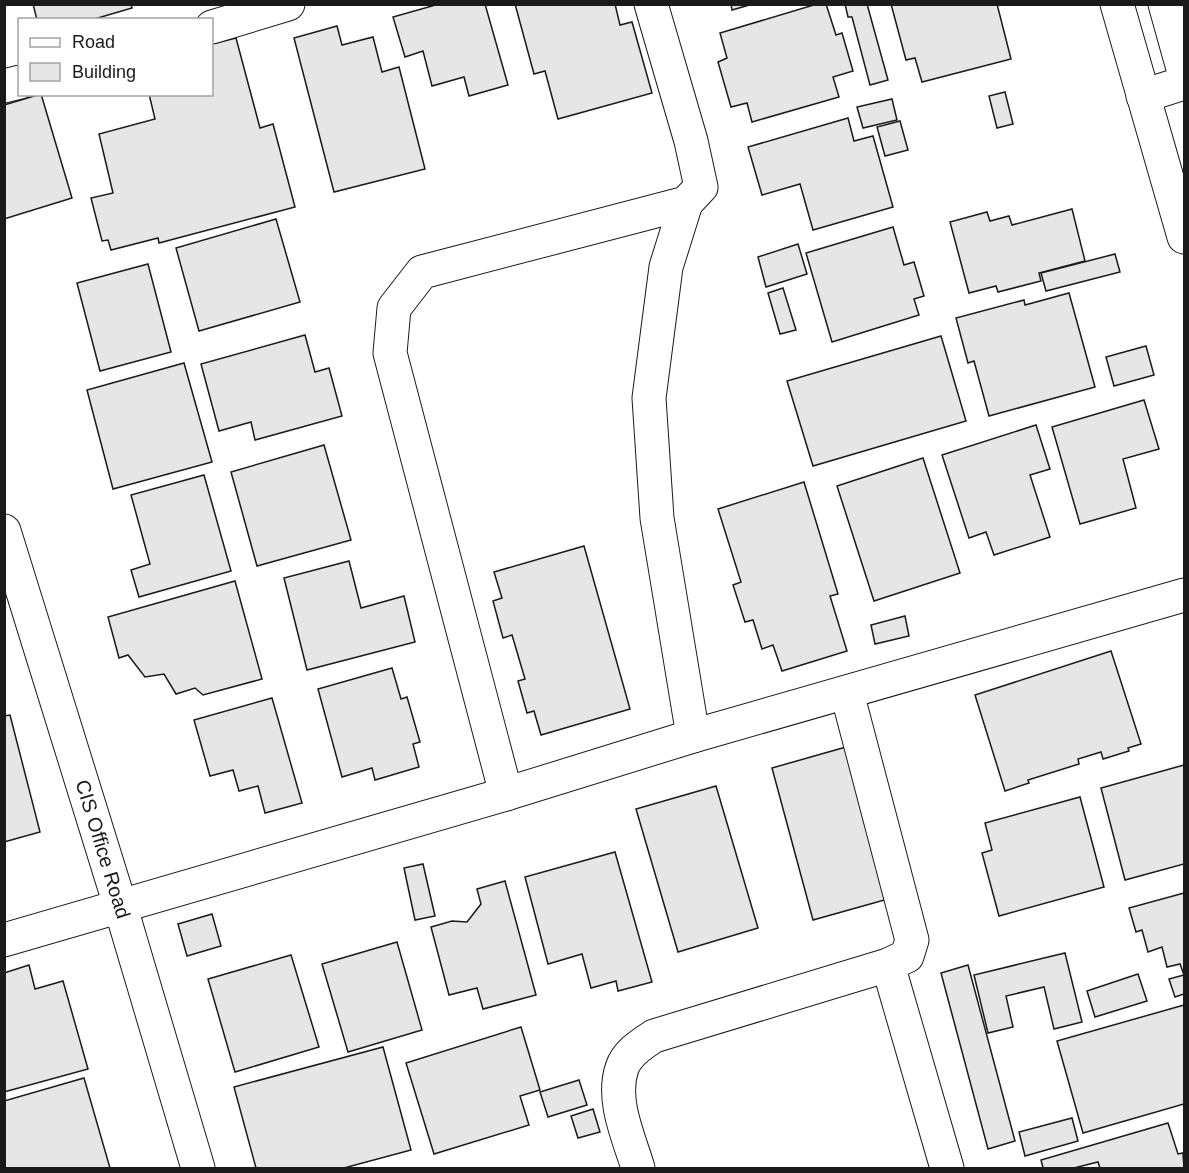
<svg xmlns="http://www.w3.org/2000/svg" width="1189" height="1173" viewBox="0 0 1189 1173" font-family="Helvetica,sans-serif">
<style>
.building{fill:#e6e6e6;stroke:#1a1a1a;stroke-width:1.5}
.lines{fill:none;stroke-linecap:round;stroke-linejoin:round}
.minor-casing{stroke:#1a1a1a;stroke-width:35}
.major-casing{stroke:#1a1a1a;stroke-width:35}
.minor{stroke:#fff;stroke-width:33}
.major{stroke:#fff;stroke-width:33}
.labels{text-anchor:middle;dominant-baseline:central;stroke-width:4.5;stroke-linejoin:round;paint-order:stroke}
.street-label{font-size:20px;fill:#1a1a1a;stroke:#fff}
</style>
<rect width="100%" height="100%" fill="#fff"/>
<g class="building">
<polygon points="33,4 131,4 132,8 91,20 37,20"/>
<polygon points="439,4 485,4 508,85 469,96 464,77 432,86 423,51 405,57 393,17"/>
<polygon points="515,4 615,4 620,25 632,22 652,93 558,119 545,71 534,74"/>
<polygon points="731,4 753,4 732,10"/>
<polygon points="817,4 826,4 836,35 842,33 853,71 833,77 839,97 752,122 747,103 731,107 718,62 727,58 720,33"/>
<polygon points="845,4 867,4 888,80 870,85 852,17 848,17"/>
<polygon points="891,4 997,4 1011,59 922,82 915,58 906,60"/>
<polygon points="337,26 342,45 373,37 382,72 399,67 425,169 334,192 294,38"/>
<polygon points="236,38 260,128 273,124 295,207 159,243 158,238 111,250 108,240 102,241 91,198 113,193 99,134 155,119 149,94 212,94 212,44"/>
<polygon points="1005,92 1013,124 997,128 989,96"/>
<polygon points="41,94 72,198 4,219 4,105"/>
<polygon points="892,99 897,120 863,128 857,107"/>
<polygon points="848,118 854,141 873,136 893,207 813,230 800,184 762,195 748,147"/>
<polygon points="900,121 908,150 885,156 877,127"/>
<polygon points="1072,209 1085,261 1039,273 1041,281 998,292 996,286 969,293 950,222 987,212 990,221 1009,216 1012,225"/>
<polygon points="276,219 300,302 199,331 176,248"/>
<polygon points="893,227 904,265 914,262 924,296 914,299 919,315 832,342 806,253"/>
<polygon points="798,244 807,274 766,287 758,257"/>
<polygon points="1115,254 1120,272 1046,291 1041,273"/>
<polygon points="148,264 171,352 100,371 77,283"/>
<polygon points="783,288 796,330 780,334 768,293"/>
<polygon points="1069,293 1095,387 989,416 974,361 968,363 956,318 1024,300 1025,305"/>
<polygon points="305,335 315,372 329,368 342,416 255,440 251,422 219,431 201,364"/>
<polygon points="941,336 966,421 813,466 787,381"/>
<polygon points="1146,346 1154,375 1114,386 1106,357"/>
<polygon points="184,363 212,462 113,489 87,390"/>
<polygon points="1144,400 1159,449 1123,459 1136,508 1080,524 1052,427"/>
<polygon points="1036,425 1050,469 1030,475 1050,537 994,555 986,532 969,538 942,455"/>
<polygon points="324,445 351,540 257,566 231,472"/>
<polygon points="923,458 960,573 874,601 837,486"/>
<polygon points="204,475 231,571 139,597 131,570 150,564 131,495"/>
<polygon points="804,482 838,594 830,596 847,651 782,671 773,645 762,649 753,620 745,622 733,585 741,582 718,509"/>
<polygon points="584,546 630,709 541,735 534,711 527,713 518,681 525,679 512,635 503,638 493,601 502,598 494,572"/>
<polygon points="349,561 361,608 404,596 415,642 307,670 284,578"/>
<polygon points="235,581 262,679 203,695 195,688 176,694 164,674 145,677 128,655 119,658 108,617"/>
<polygon points="905,616 909,636 875,644 871,625"/>
<polygon points="1111,651 1141,744 1128,748 1129,751 1103,759 1101,752 1078,759 1079,764 1028,780 1029,783 1005,791 975,695"/>
<polygon points="392,668 401,699 407,697 420,742 413,744 419,767 375,780 372,768 342,777 318,689"/>
<polygon points="272,698 302,803 265,813 258,786 239,791 233,770 210,776 194,720"/>
<polygon points="10,715 40,832 4,842 4,716"/>
<polygon points="846,747 888,899 813,920 772,768"/>
<polygon points="1184,765 1184,864 1125,880 1101,788"/>
<polygon points="716,786 758,928 678,952 636,809"/>
<polygon points="1080,797 1104,887 999,916 982,853 992,850 985,823"/>
<polygon points="615,852 652,982 618,991 616,981 591,988 582,954 548,964 525,877"/>
<polygon points="423,864 435,916 415,920 404,868"/>
<polygon points="505,881 536,995 483,1009 477,988 449,995 431,927 452,921 467,922 481,904 477,889"/>
<polygon points="1184,893 1184,994 1175,997 1169,979 1184,975 1180,964 1167,967 1162,947 1148,952 1142,930 1136,932 1129,908"/>
<polygon points="212,914 221,946 187,956 178,924"/>
<polygon points="397,942 422,1030 348,1052 322,964"/>
<polygon points="1065,953 1082,1022 1054,1029 1044,987 1006,996 1013,1027 988,1033 974,975"/>
<polygon points="291,955 319,1047 235,1072 208,979"/>
<polygon points="29,965 35,989 63,981 88,1069 4,1092 4,973"/>
<polygon points="968,965 1015,1141 988,1149 941,973"/>
<polygon points="1138,974 1147,1001 1095,1017 1087,991"/>
<polygon points="1184,1005 1184,1104 1083,1133 1057,1041"/>
<polygon points="521,1027 540,1090 520,1096 529,1125 434,1154 406,1063"/>
<polygon points="383,1047 411,1150 344,1168 256,1168 234,1087"/>
<polygon points="84,1078 110,1168 4,1168 4,1101"/>
<polygon points="579,1080 587,1105 548,1117 540,1092"/>
<polygon points="593,1109 600,1132 578,1138 571,1116"/>
<polygon points="1072,1118 1078,1141 1025,1156 1019,1132"/>
<polygon points="1168,1123 1178,1154 1183,1153 1184,1168 1100,1168 1098,1162 1074,1168 1043,1168 1041,1160"/>
</g>
<g class="lines">
<g class="minor-casing">
<g id="minor">
<polyline points="212,27 288,4"/>
<polyline points="4,86 20,82"/>
<polyline points="1143,96 1184,83"/>
<polyline points="686,203 666,267 649,398 657,518 693,736"/>
<polyline points="4,531 120,905 198,1168"/>
<polyline points="506,794 390,353 394,308 422,272 686,203 701,187 691,141 651,4"/>
<polyline points="4,940 506,794 693,736 1184,595"/>
<polyline points="888,965 947,1168"/>
<path d="M638,1168C629,1138 611,1100 622,1068C627,1053 642,1044 654,1036L888,965L907,956L912,940L847,693"/>
</g>
</g>
<g class="major-casing">
<g id="major">
<polyline points="1117,4 1184,237"/>
<polyline points="1165,4 1184,72"/>
</g>
</g>
<use href="#minor" class="minor"/>
<use href="#major" class="major"/>
</g>
<g class="labels">
<g class="street-label">
<text transform="translate(103 849) rotate(73)">CIS Office Road</text>
</g>
</g>
<rect width="1189" height="1173" fill="none" stroke="#1a1a1a" stroke-width="12"/>
<rect x="18" y="18" width="195" height="78" fill="#ffffff" stroke="#a3a3a3" stroke-width="1.5"/>
<rect x="30" y="38" width="30" height="9" fill="#ffffff" stroke="#a3a3a3" stroke-width="1.5"/>
<text x="72" y="48" font-size="18" fill="#1a1a1a">Road</text>
<rect x="30" y="63" width="30" height="18" fill="#e6e6e6" stroke="#a3a3a3" stroke-width="1.5"/>
<text x="72" y="78" font-size="18" fill="#1a1a1a">Building</text>
</svg>
